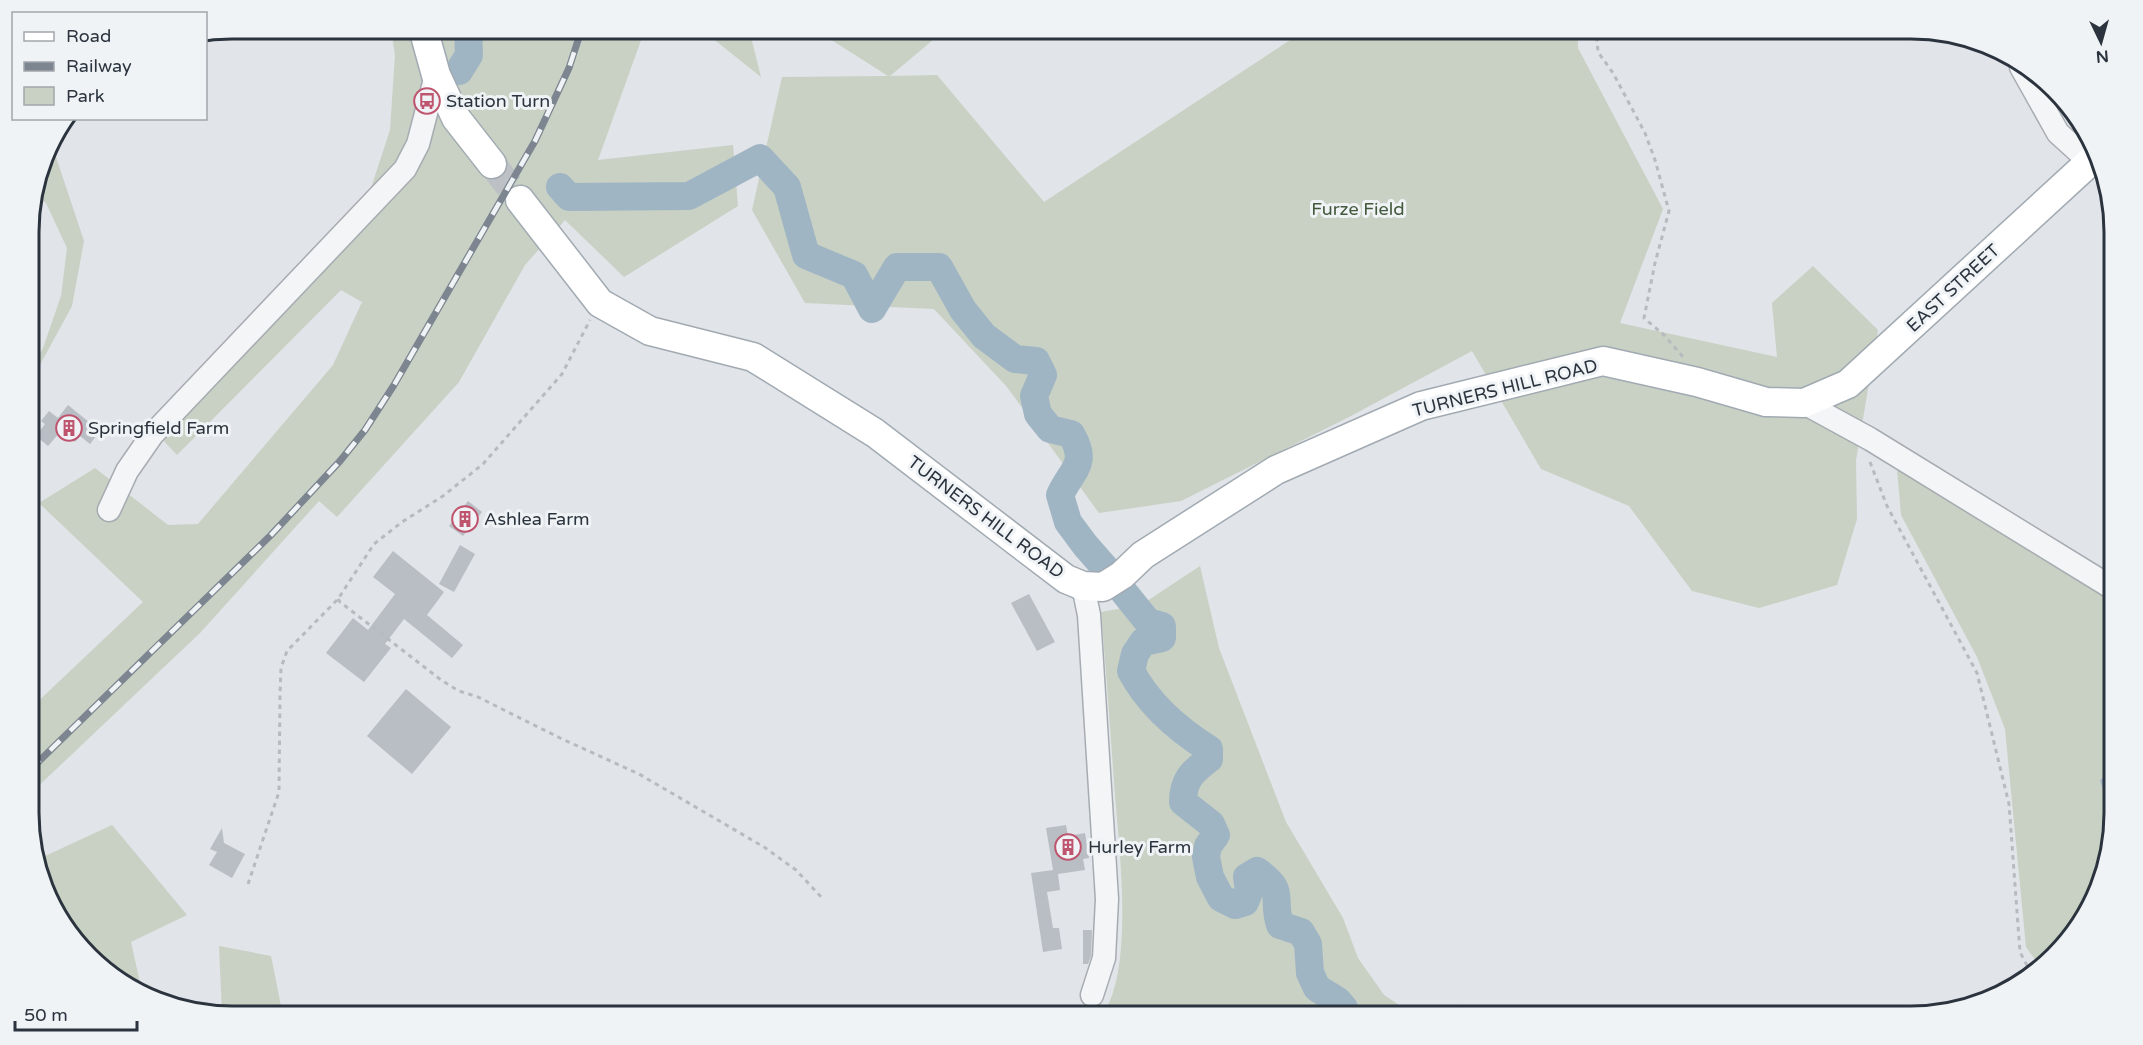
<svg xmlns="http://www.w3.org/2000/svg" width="2143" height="1045" viewBox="0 0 2143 1045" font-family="'Varela Round',sans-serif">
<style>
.green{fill:#c8d1c3}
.water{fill:#a0b5c4}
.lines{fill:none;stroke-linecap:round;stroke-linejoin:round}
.stream{stroke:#a0b5c4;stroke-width:4.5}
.river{stroke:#a0b5c4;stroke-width:28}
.building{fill:#b9bec4}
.major-tunnel{stroke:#bdc1c6;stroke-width:28;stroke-dasharray:28 14;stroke-linecap:butt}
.minor-casing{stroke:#a7acb2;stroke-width:25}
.major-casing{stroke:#a1aab2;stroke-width:31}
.path{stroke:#b7bbc0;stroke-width:3;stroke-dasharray:4.5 4.5;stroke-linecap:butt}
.minor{stroke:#f3f5f7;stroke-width:22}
.major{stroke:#fff;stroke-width:28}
.rail-casing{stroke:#7c8590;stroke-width:7}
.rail{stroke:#f0f3f6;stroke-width:4.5;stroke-dasharray:14;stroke-linecap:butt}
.labels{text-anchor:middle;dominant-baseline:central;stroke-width:6;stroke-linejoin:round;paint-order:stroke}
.poi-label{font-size:18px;fill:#2b343e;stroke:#f0f3f6;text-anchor:start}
.park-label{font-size:18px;fill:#42583a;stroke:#f0f3f6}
.street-label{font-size:18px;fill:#2b343e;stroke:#f0f3f6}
.rim{fill:none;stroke:#2b343e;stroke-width:3}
</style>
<rect width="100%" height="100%" fill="#e1e4e8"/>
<g class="green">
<polygon points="391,29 645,29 598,160 733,145 738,206 624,277 565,220 525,265 459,382 337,517 319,501 200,633 30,794 30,709 143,602 39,503 95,468 168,525 198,524 333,365 362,302 341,290 177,455 150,426 369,194 390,130 395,55"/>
<polygon points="701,29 749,29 761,77"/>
<polygon points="837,29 946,29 890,76 937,75 1044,202 1307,29 1577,29 1578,48 1663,209 1620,323 1777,357 1772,303 1813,266 1878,330 1856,460 1857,519 1837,585 1759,608 1692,591 1629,506 1541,469 1472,351 1349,417 1181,501 1099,513 1007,387 934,309 805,303 752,210 782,77 888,76 830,39"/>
<polygon points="68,118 74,119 51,142 84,241 72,306 35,374 29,381 29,371 43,348 61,296 67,248 46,203 35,196 50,142"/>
<polygon points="1895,446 2114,577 2114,813 2094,902 2039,965 2026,947 2005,729 1977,657 1901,515"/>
<path d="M1200,566L1219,648L1286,822L1343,918L1358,958L1384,995L1410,1012V1016H1102C1136,967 1118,841 1114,782C1110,725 1106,669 1101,612L1141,605Z"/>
<polygon points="112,825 187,915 131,942 143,996 70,936 37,857 43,857"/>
<polygon points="219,946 271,956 283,1016 232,1016 222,1014"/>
</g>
<polygon class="water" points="2114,770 2114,813 2112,822 2100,780"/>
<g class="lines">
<polyline class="stream" points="1424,1016 1460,1007 1480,1016"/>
<g class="river">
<polyline points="459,71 469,55 468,28"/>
<path d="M560,187L569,197L689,196L760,158L787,187L806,255L854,275L872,309L897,267H939L963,310L984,336L1015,359L1036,361L1043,375L1034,396L1038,414L1050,429L1071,434C1089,464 1072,469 1060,495L1068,522L1085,545L1106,569"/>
<path d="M1123,591L1148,622L1162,626V638L1143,642L1135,654L1131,671C1149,705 1177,729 1209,749V759C1192,772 1183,780 1183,802L1211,824L1216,835L1208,846L1206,857L1210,877L1221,898L1235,905L1245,902L1249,892L1247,877L1257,871C1287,892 1271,897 1280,925L1301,932L1308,944L1310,973L1317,988L1338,1001L1344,1008L1342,1016"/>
</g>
</g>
<g class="building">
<polygon points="68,405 100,431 90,444 80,436 75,442 61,431 48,446 36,436 45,424 41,421 49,411 58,418"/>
<polygon points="468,501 482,512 463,536 449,526"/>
<polygon points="460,545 475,554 454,592 439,584"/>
<polygon points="393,551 444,592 427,615 463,645 452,658 404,619 385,644 391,648 364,682 326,653 353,618 368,630 395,594 373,577"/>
<polygon points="1029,594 1055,642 1037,651 1011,603"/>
<polygon points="406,689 451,727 412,774 367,736"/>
<polygon points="1066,825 1068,836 1085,833 1089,858 1083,859 1085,870 1058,874 1060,890 1047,892 1053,928 1059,928 1062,949 1043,952 1031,873 1053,870 1046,828"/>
<polygon points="222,828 224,843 245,854 232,878 209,865 217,852 210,849"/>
<polygon points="1083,930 1092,930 1091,956 1088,964 1083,964"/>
</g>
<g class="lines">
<polyline class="major-tunnel" points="492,164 520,200"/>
<g class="minor-casing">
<g id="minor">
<polyline points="2021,67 2058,133 2090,162"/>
<polyline points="1804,403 1870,439 2114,589"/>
<polyline points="109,510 127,471 152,435 405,169 418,144 436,75"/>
<polyline points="1083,586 1089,615 1107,899 1104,958 1092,995"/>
</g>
</g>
<g class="major-casing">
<g id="major">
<polyline points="423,28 436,75 456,118 492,164"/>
<polyline points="520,200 600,303 650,331 753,357 875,433 1066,579 1083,586 1103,587 1122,575 1143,555 1276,470 1421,406 1603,361 1697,382 1766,402 1804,403 1848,384 2093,159"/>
</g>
</g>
<g class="path">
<polyline points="1596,28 1598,52 1613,73 1645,133 1655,160 1669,211 1655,263 1644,318 1664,335 1683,357"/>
<polyline points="1870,462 1887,506 1977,673 2009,804 2020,952 2031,973"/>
<polyline points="338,599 340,602 441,680 459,691 478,697 560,738 639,774 764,847 796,870 823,899"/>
<polyline points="248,884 279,792 280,695 281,668 287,651 338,599 374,544 402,522 443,496 483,464 562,374 590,320"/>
</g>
<use href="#minor" class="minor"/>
<use href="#major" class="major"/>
<g class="rail-casing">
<polyline id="rail" points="30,770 271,535 340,461 365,430 394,385 535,141 569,68 582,28"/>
</g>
<use href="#rail" class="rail"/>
</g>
<defs>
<g id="bus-ring" transform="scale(1.35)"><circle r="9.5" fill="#f0f3f6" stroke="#bf546e" stroke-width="1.5"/><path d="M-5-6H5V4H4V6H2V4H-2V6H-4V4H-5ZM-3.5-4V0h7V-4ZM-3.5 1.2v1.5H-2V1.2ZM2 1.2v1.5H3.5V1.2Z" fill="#bf546e"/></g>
<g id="building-ring" transform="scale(1.35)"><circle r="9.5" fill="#f0f3f6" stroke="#bf546e" stroke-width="1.5"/><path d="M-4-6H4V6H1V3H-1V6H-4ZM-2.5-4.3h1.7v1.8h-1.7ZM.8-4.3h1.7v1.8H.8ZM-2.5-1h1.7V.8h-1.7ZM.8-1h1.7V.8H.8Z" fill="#bf546e"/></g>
</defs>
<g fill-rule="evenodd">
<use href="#bus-ring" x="427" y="101"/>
<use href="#building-ring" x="69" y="428"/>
<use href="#building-ring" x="465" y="519"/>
<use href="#building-ring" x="1068" y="847"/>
</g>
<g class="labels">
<g class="poi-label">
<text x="446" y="101">Station Turn</text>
<text x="88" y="428">Springfield Farm</text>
<text x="484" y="519">Ashlea Farm</text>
<text x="1088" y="847">Hurley Farm</text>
</g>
<g class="park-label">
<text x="1358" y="209">Furze Field</text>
</g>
<g class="street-label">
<text transform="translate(1953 288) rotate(-43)">EAST STREET</text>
<text transform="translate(1505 388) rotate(-14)">TURNERS HILL ROAD</text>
<text transform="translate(986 517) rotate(37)">TURNERS HILL ROAD</text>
</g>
</g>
<path d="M0 0H2143V1045H0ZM232 39H1911A193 193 0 0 1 2104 232V813A193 193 0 0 1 1911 1006H232A193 193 0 0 1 39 813V232A193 193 0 0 1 232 39Z" fill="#f0f3f6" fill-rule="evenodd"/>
<path class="rim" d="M232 39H1911A193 193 0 0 1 2104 232V813A193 193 0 0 1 1911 1006H232A193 193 0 0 1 39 813V232A193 193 0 0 1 232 39Z"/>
<rect x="12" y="12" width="195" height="108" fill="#f0f3f6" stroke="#a1a7ac" stroke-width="1.5"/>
<rect x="24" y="32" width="30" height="9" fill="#ffffff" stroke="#a1a7ac" stroke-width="1.5"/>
<text x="66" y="42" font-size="18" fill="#2b343e">Road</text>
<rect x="24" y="62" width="30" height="9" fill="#7c8590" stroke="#a1a7ac" stroke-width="1.5"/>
<text x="66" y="72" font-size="18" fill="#2b343e">Railway</text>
<rect x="24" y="87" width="30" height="18" fill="#c8d1c3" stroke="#a1a7ac" stroke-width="1.5"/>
<text x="66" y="102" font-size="18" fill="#2b343e">Park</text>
<g transform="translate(2101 42) rotate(175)" stroke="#f0f3f6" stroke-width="4.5" paint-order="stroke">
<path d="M0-4.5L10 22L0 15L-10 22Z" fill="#2b343e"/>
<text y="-9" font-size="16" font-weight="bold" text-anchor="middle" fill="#2b343e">N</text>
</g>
<path d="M15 1021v9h122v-9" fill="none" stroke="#2b343e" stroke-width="3"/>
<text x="24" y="1021" font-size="18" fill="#2b343e" stroke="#f0f3f6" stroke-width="4.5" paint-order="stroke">50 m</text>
</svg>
